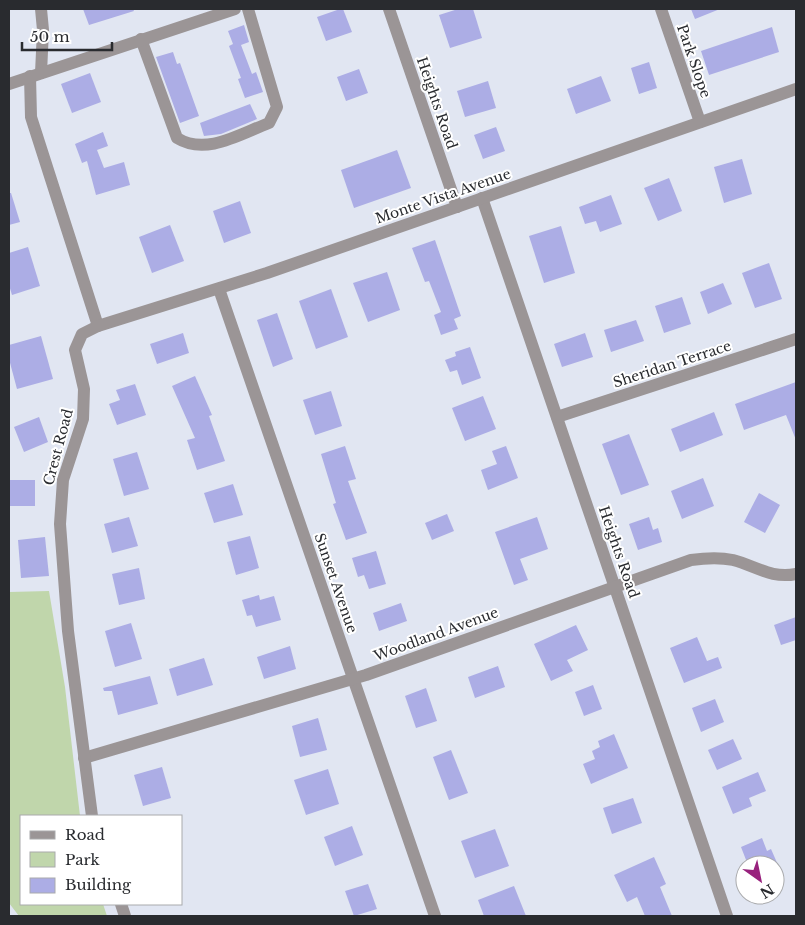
<svg xmlns="http://www.w3.org/2000/svg" width="805" height="925" viewBox="0 0 805 925" font-family="'Libre Baskerville',serif">
<style>
.green{fill:#c0d6ab}
.building{fill:#acade5}
.lines{fill:none;stroke-linecap:round;stroke-linejoin:round}
.street{stroke:#9b9596;stroke-width:12}
.labels{text-anchor:middle;dominant-baseline:central;stroke-width:4;stroke-linejoin:round;paint-order:stroke}
.street-label{font-size:14px;fill:#292b2f;stroke:#fff}
</style>
<rect width="100%" height="100%" fill="#e1e6f2"/>
<polygon class="green" points="49,591 65,687 80,816 21,816 21,904 103,904 107,916 19,916 9,903 9,592"/>
<g class="building">
<polygon points="83,9 133,9 134,11 89,25"/>
<polygon points="340,9 343,9 352,32 326,41 317,17"/>
<polygon points="458,9 473,9 482,38 450,48 439,15"/>
<polygon points="691,9 720,9 695,19"/>
<polygon points="244,25 249,42 241,45 252,74 256,72 263,92 245,98 238,79 241,78 229,46 233,44 228,31"/>
<polygon points="772,27 779,52 709,75 701,51"/>
<polygon points="173,52 177,64 180,63 199,116 180,123 156,57"/>
<polygon points="649,62 657,88 639,94 631,68"/>
<polygon points="359,69 368,93 346,101 337,77"/>
<polygon points="90,73 101,102 72,113 61,84"/>
<polygon points="601,76 611,101 576,114 567,89"/>
<polygon points="488,81 496,108 465,117 457,91"/>
<polygon points="250,104 257,119 221,134 204,136 200,123"/>
<polygon points="496,127 505,151 483,159 474,135"/>
<polygon points="103,132 108,146 97,150 104,168 124,162 130,185 96,195 87,161 82,163 75,144"/>
<polygon points="397,150 411,188 354,208 341,170"/>
<polygon points="742,159 752,194 724,203 714,167"/>
<polygon points="669,178 682,211 658,221 644,188"/>
<polygon points="9,193 11,193 20,222 9,225"/>
<polygon points="611,195 622,224 600,232 596,221 585,224 579,207"/>
<polygon points="240,201 251,233 224,243 213,211"/>
<polygon points="170,225 184,261 152,273 139,237"/>
<polygon points="561,226 575,273 544,283 529,236"/>
<polygon points="435,240 461,316 454,319 458,329 441,335 434,315 441,312 429,281 425,282 412,248"/>
<polygon points="28,247 40,286 12,295 9,285 9,253"/>
<polygon points="769,263 782,299 755,308 742,273"/>
<polygon points="387,272 400,310 368,322 353,283"/>
<polygon points="723,283 732,304 708,314 700,292"/>
<polygon points="331,289 348,337 316,349 299,301"/>
<polygon points="682,297 691,324 664,333 655,306"/>
<polygon points="277,313 293,359 273,367 257,320"/>
<polygon points="636,320 644,341 611,352 604,330"/>
<polygon points="183,333 189,353 157,364 150,344"/>
<polygon points="585,333 593,357 562,367 554,344"/>
<polygon points="41,336 53,379 17,389 9,359 9,345"/>
<polygon points="470,347 481,378 462,385 457,370 450,372 445,360 456,356 455,352"/>
<polygon points="195,376 212,415 209,416 225,461 197,470 187,440 195,438 172,386"/>
<polygon points="796,382 796,440 786,415 744,430 735,404"/>
<polygon points="135,384 146,415 117,425 109,404 120,400 116,390"/>
<polygon points="331,391 342,426 315,435 303,400"/>
<polygon points="483,396 496,429 465,441 452,408"/>
<polygon points="714,412 723,435 680,452 671,429"/>
<polygon points="39,417 48,442 24,452 14,427"/>
<polygon points="629,434 649,485 621,495 602,444"/>
<polygon points="345,446 356,479 348,481 367,533 346,540 333,504 336,503 321,454"/>
<polygon points="506,446 518,478 488,490 481,470 497,464 492,451"/>
<polygon points="137,452 149,489 124,496 113,459"/>
<polygon points="703,478 714,506 682,519 671,491"/>
<rect x="9" y="480" width="26" height="26"/>
<polygon points="233,484 243,515 214,523 204,493"/>
<polygon points="759,493 780,505 765,533 744,522"/>
<polygon points="447,514 454,531 432,540 425,523"/>
<polygon points="129,517 138,546 112,553 104,524"/>
<polygon points="537,517 548,549 520,559 528,580 514,585 495,532"/>
<polygon points="649,517 653,530 658,528 662,542 638,550 629,524"/>
<polygon points="250,536 259,568 236,575 227,542"/>
<polygon points="45,537 49,576 21,578 18,540"/>
<polygon points="376,551 386,584 369,589 364,575 358,577 352,558"/>
<polygon points="139,568 145,599 119,605 112,574"/>
<polygon points="259,595 260,600 274,596 281,620 256,627 252,615 247,616 242,600"/>
<polygon points="401,603 407,621 379,631 373,613"/>
<polygon points="796,617 796,640 781,645 774,625"/>
<polygon points="131,623 142,659 115,667 105,631"/>
<polygon points="576,625 588,650 567,660 573,671 551,681 534,644"/>
<polygon points="697,637 707,661 718,657 722,668 684,683 670,648"/>
<polygon points="290,646 296,669 264,679 257,657"/>
<polygon points="204,658 213,685 177,696 169,669"/>
<polygon points="498,666 505,687 475,698 468,677"/>
<polygon points="150,676 158,704 118,715 112,691 104,691 103,688"/>
<polygon points="593,685 602,709 584,716 575,692"/>
<polygon points="426,688 437,721 416,728 405,696"/>
<polygon points="715,699 724,722 701,732 692,708"/>
<polygon points="318,718 327,750 300,757 292,726"/>
<polygon points="614,734 628,768 591,784 583,764 595,759 592,751 600,747 598,741"/>
<polygon points="733,739 742,759 717,770 708,750"/>
<polygon points="451,750 468,793 449,800 433,757"/>
<polygon points="162,767 171,798 143,806 134,775"/>
<polygon points="328,769 339,804 306,815 294,780"/>
<polygon points="758,772 766,791 749,798 752,806 733,814 722,787"/>
<polygon points="633,798 642,823 612,834 603,808"/>
<polygon points="352,826 363,855 335,866 324,837"/>
<polygon points="495,829 509,866 475,878 461,841"/>
<polygon points="762,838 767,851 771,849 778,865 748,865 741,847"/>
<polygon points="654,857 666,884 660,887 672,916 645,916 637,897 627,902 614,875"/>
<polygon points="368,884 377,909 354,916 345,891"/>
<polygon points="514,886 526,916 484,916 478,900"/>
</g>
<g class="lines">
<g class="street">
<polyline points="41,9 43,30 41,73"/>
<polyline points="389,9 457,207"/>
<polyline points="661,9 700,122"/>
<path d="M141,39L177,138C206,156 240,134 269,123L277,107L248,9"/>
<polyline points="30,76 31,117 98,326"/>
<polyline points="9,84 235,9"/>
<polyline points="482,198 727,916"/>
<polyline points="219,289 435,916"/>
<polyline points="557,417 796,339"/>
<path d="M84,758L366,675L691,560C705,558 719,557 733,560C756,566 771,579 796,574"/>
<polyline points="92,816 68,631 60,524 63,480 83,419 84,389 75,350 82,334 98,326 267,273 796,89"/>
<polyline points="121,904 125,916"/>
</g>
</g>
<g class="labels">
<g class="street-label">
<text transform="translate(694 61) rotate(71)">Park Slope</text>
<text transform="translate(437 103) rotate(71)">Heights Road</text>
<text transform="translate(443 196) rotate(-19)">Monte Vista Avenue</text>
<text transform="translate(672 364) rotate(-18)">Sheridan Terrace</text>
<text transform="translate(58 447) rotate(-75)">Crest Road</text>
<text transform="translate(619 552) rotate(71)">Heights Road</text>
<text transform="translate(336 583) rotate(71)">Sunset Avenue</text>
<text transform="translate(436 634) rotate(-20)">Woodland Avenue</text>
</g>
</g>
<rect width="805" height="925" fill="none" stroke="#292b2f" stroke-width="20"/>
<rect x="20" y="815" width="162" height="90" fill="#ffffff" stroke="#a9aaac"/>
<rect x="30" y="831" width="25" height="8" fill="#9b9596" stroke="#a9aaac"/>
<text x="65" y="840" font-size="15" fill="#292b2f">Road</text>
<rect x="30" y="852" width="25" height="15" fill="#c0d6ab" stroke="#a9aaac"/>
<text x="65" y="865" font-size="15" fill="#292b2f">Park</text>
<rect x="30" y="878" width="25" height="15" fill="#acade5" stroke="#a9aaac"/>
<text x="65" y="890" font-size="15" fill="#292b2f">Building</text>
<g transform="translate(760 880) rotate(147)"><circle r="24" fill="#ffffff" stroke="#a9aaac"/>
<path d="M0-4L9 19L0 12L-9 19Z" fill="#98217d"/>
<text y="-8" font-size="14" font-weight="bold" text-anchor="middle" fill="#292b2f">N</text>
</g>
<path d="M22 42v8h90v-8" fill="none" stroke="#292b2f" stroke-width="2.5"/>
<text x="30" y="42" font-size="15" fill="#292b2f" stroke="#ffffff" stroke-width="4" paint-order="stroke">50 m</text>
</svg>
